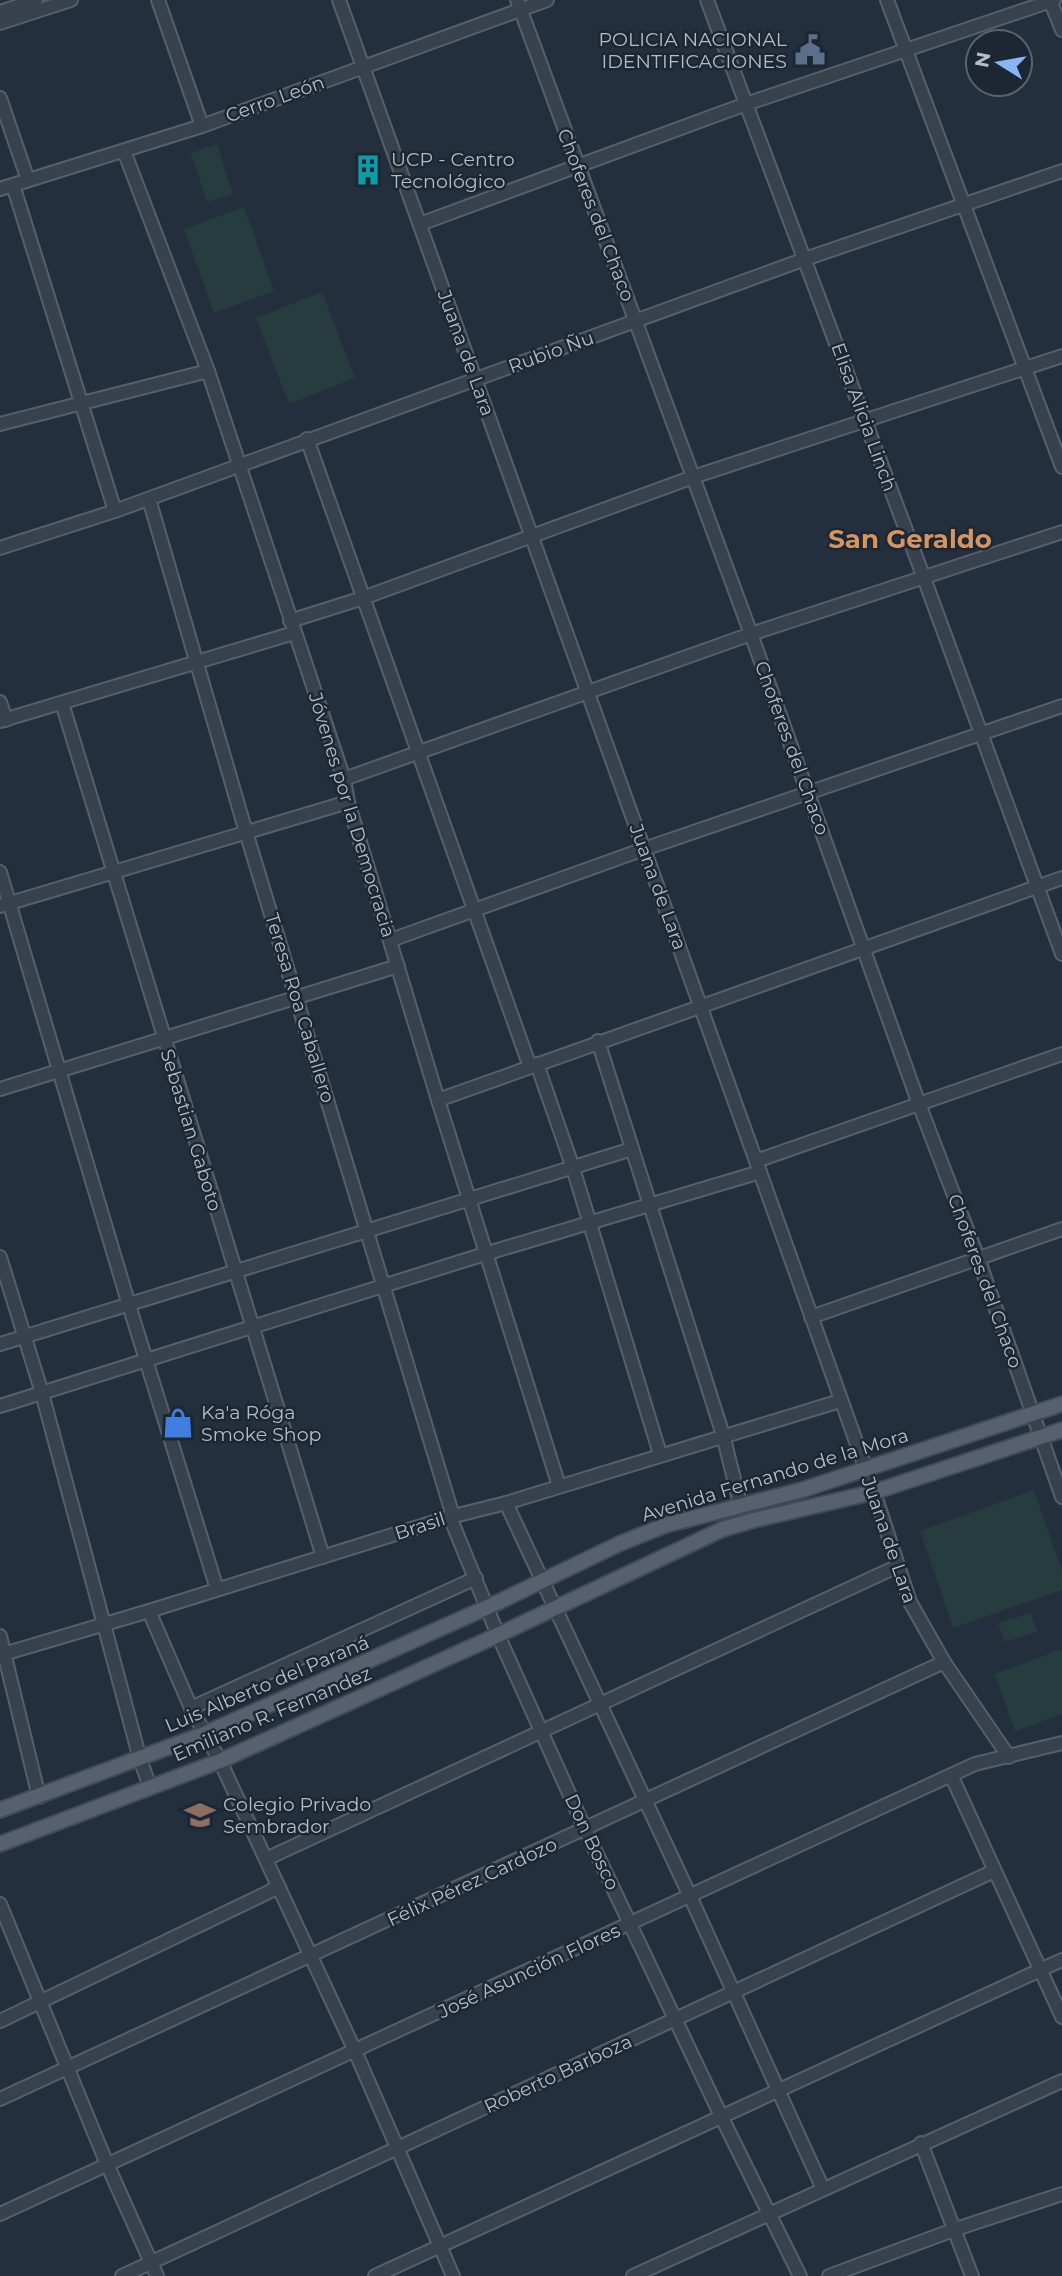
<svg xmlns="http://www.w3.org/2000/svg" width="1062" height="2276" viewBox="0 0 1062 2276" font-family="Montserrat,sans-serif">
<style>
.grass{fill:#263c3f}
.lines{fill:none;stroke-linecap:round;stroke-linejoin:round}
.minor-casing{stroke:#565f6c;stroke-width:16}
.major-casing{stroke:#414a57;stroke-width:18}
.minor{stroke:#38414e;stroke-width:12}
.major{stroke:#56606e;stroke-width:14}
.labels{text-anchor:middle;dominant-baseline:central;stroke-width:5;stroke-linejoin:round;paint-order:stroke}
.poi-label{font-size:19px;fill:#b4bcc9;stroke:#1d2633;text-anchor:start}
.street-label{font-size:19px;fill:#b4bcc9;stroke:#1d2633}
.district-label{font-size:26px;font-weight:bold;fill:#d59563;stroke:#1d2633}
</style>
<rect width="100%" height="100%" fill="#242f3e"/>
<g class="grass">
<polygon points="217,144 233,194 207,202 191,153"/>
<polygon points="244,207 274,291 214,313 184,229"/>
<polygon points="322,292 355,378 289,404 256,318"/>
<polygon points="1034,1490 1062,1571 1062,1590 953,1628 920,1531"/>
<polygon points="1031,1613 1037,1632 1004,1642 998,1623"/>
<polygon points="1062,1649 1062,1714 1015,1731 995,1674"/>
</g>
<g class="lines">
<g class="minor-casing">
<g id="minor">
<polyline points="158,0 202,126"/>
<polyline points="339,0 756,1161 874,1492 910,1602 944,1662 1009,1757"/>
<polyline points="517,0 751,634 919,1104 978,1258 1062,1497"/>
<polyline points="707,0 924,578 1062,954"/>
<polyline points="887,0 1062,467"/>
<polyline points="1050,0 1062,30"/>
<polyline points="0,12 36,0"/>
<polyline points="0,23 71,0"/>
<polyline points="0,98 28,180"/>
<polyline points="124,151 208,371 344,779 348,802 438,1100 559,1486"/>
<polyline points="13,185 115,511"/>
<polyline points="0,189 202,126 547,0"/>
<polyline points="420,224 746,104 1054,0"/>
<polyline points="0,424 208,371"/>
<polyline points="307,439 530,1067"/>
<polyline points="149,499 246,832 453,1516"/>
<polyline points="0,548 115,511 805,259 1062,171"/>
<polyline points="290,621 363,598 693,477 1062,356"/>
<polyline points="0,702 6,720"/>
<polyline points="62,703 323,1557"/>
<polyline points="0,721 294,633"/>
<polyline points="344,779 751,634 1062,532"/>
<polyline points="0,872 129,1305 217,1589"/>
<polyline points="0,906 348,802"/>
<polyline points="391,940 644,849 1062,706"/>
<polyline points="598,1041 723,1435 741,1507"/>
<polyline points="537,1064 573,1168 660,1454"/>
<polyline points="0,1089 398,966"/>
<polyline points="438,1100 1062,878"/>
<polyline points="756,1161 1062,1054"/>
<polyline points="0,1257 42,1393 140,1759 150,1787"/>
<polyline points="811,1317 1062,1229"/>
<polyline points="0,1344 632,1149"/>
<polyline points="0,1406 488,1253 760,1172"/>
<polyline points="506,1503 690,1896 823,2189"/>
<polyline points="450,1517 498,1635 585,1829 722,2118 800,2276"/>
<polyline points="149,1611 191,1708 220,1761 355,2051 453,2276"/>
<polyline points="0,1636 39,1797"/>
<polyline points="0,1655 149,1611 450,1517 506,1503 840,1401"/>
<polyline points="191,1708 476,1578"/>
<polyline points="951,1775 1062,2017"/>
<polyline points="266,1859 898,1566"/>
<polyline points="0,1904 107,2164 157,2276"/>
<polyline points="0,2021 279,1887"/>
<polyline points="0,2099 944,1662"/>
<polyline points="921,2143 972,2276"/>
<polyline points="0,2214 975,1764 1062,1743"/>
<polyline points="122,2276 994,1871"/>
<polyline points="375,2276 1062,1960"/>
<polyline points="633,2276 1062,2081"/>
<polyline points="829,2276 956,2229 1062,2194"/>
</g>
</g>
<g class="major-casing">
<g id="major">
<polyline points="0,1810 204,1734 488,1607 621,1543 666,1525 802,1490 1062,1404"/>
<polyline points="0,1844 220,1761 498,1635 723,1529 754,1520 874,1492 1062,1430"/>
</g>
</g>
<use href="#minor" class="minor"/>
<use href="#major" class="major"/>
</g>
<defs>
<g id="civic-bare" transform="scale(2.415)"><path d="M-.6-6.5H3V-4.5H.6V-3L4-1V1h2V6H-6V1h2V-1L-.6-3ZM-1.2 2.5V6h2.4V2.5Z" fill="#5c6f8a" stroke="#1d2633" stroke-width="2.5" paint-order="stroke"/></g>
<g id="building-bare" transform="scale(2.415)"><path d="M-4-6H4V6H1V3H-1V6H-4ZM-2.5-4.3h1.7v1.8h-1.7ZM.8-4.3h1.7v1.8H.8ZM-2.5-1h1.7V.8h-1.7ZM.8-1h1.7V.8H.8Z" fill="#0f9aa8" stroke="#1d2633" stroke-width="2.5" paint-order="stroke"/></g>
<g id="shop-bare" transform="scale(2.415)"><path d="M-5-2.5h2.3a2.7 3.5 0 0 1 5.4 0H5L5.5 6h-11ZM-1.5-2.5h3a1.5 2.3 0 0 0-3 0Z" fill="#3f7fe0" stroke="#1d2633" stroke-width="2.5" paint-order="stroke"/></g>
<g id="school-bare" transform="scale(2.415)"><path d="M0-5L7-2L0 1L-7-2ZM-4 1L0 2.5L4 1V4Q0 6-4 4Z" fill="#8d6e63" stroke="#1d2633" stroke-width="2.5" paint-order="stroke"/></g>
</defs>
<g fill-rule="evenodd">
<use href="#civic-bare" x="810" y="50"/>
<use href="#building-bare" x="368" y="170"/>
<use href="#shop-bare" x="178" y="1423"/>
<use href="#school-bare" x="200" y="1815"/>
</g>
<g class="labels">
<g class="poi-label">
<text x="787" y="39" text-anchor="end">POLICIA NACIONAL<tspan x="787" dy="22">IDENTIFICACIONES</tspan></text>
<text x="391" y="159">UCP - Centro<tspan x="391" dy="22">Tecnológico</tspan></text>
<text x="201" y="1412">Ka'a Róga<tspan x="201" dy="22">Smoke Shop</tspan></text>
<text x="223" y="1804">Colegio Privado<tspan x="223" dy="22">Sembrador</tspan></text>
</g>
<g class="street-label">
<text transform="translate(275 99) rotate(-20)">Cerro León</text>
<text transform="translate(596 215) rotate(69)">Choferes del Chaco</text>
<text transform="translate(551 352) rotate(-20)">Rubio Ñu</text>
<text transform="translate(466 353) rotate(70)">Juana de Lara</text>
<text transform="translate(864 417) rotate(70)">Elisa Alicia Linch</text>
<text transform="translate(792 748) rotate(70)">Choferes del Chaco</text>
<text transform="translate(352 815) rotate(73)">Jóvenes por la Democracia</text>
<text transform="translate(658 887) rotate(70)">Juana de Lara</text>
<text transform="translate(300 1008) rotate(73)">Teresa Roa Caballero</text>
<text transform="translate(191 1130) rotate(73)">Sebastian Gaboto</text>
<text transform="translate(985 1281) rotate(70)">Choferes del Chaco</text>
<text transform="translate(775 1475) rotate(-17)">Avenida Fernando de la Mora</text>
<text transform="translate(420 1526) rotate(-18)">Brasil</text>
<text transform="translate(889 1540) rotate(71)">Juana de Lara</text>
<text transform="translate(267 1684) rotate(-23)">Luis Alberto del Paraná</text>
<text transform="translate(272 1714) rotate(-23)">Emiliano R. Fernandez</text>
<text transform="translate(592 1842) rotate(65)">Don Bosco</text>
<text transform="translate(472 1882) rotate(-25)">Félix Pérez Cardozo</text>
<text transform="translate(529 1971) rotate(-25)">José Asunción Flores</text>
<text transform="translate(558 2074) rotate(-25)">Roberto Barboza</text>
</g>
<g class="district-label">
<text x="910" y="539">San Geraldo</text>
</g>
</g>
<g transform="translate(999 63) rotate(281)"><circle r="33" fill="#1d2633" stroke="#59626f" stroke-width="2"/>
<path d="M0-5L12 26L0 18L-12 26Z" fill="#8ab4f8"/>
<text y="-10" font-size="19" font-weight="bold" text-anchor="middle" fill="#b4bcc9">N</text>
</g>
</svg>
